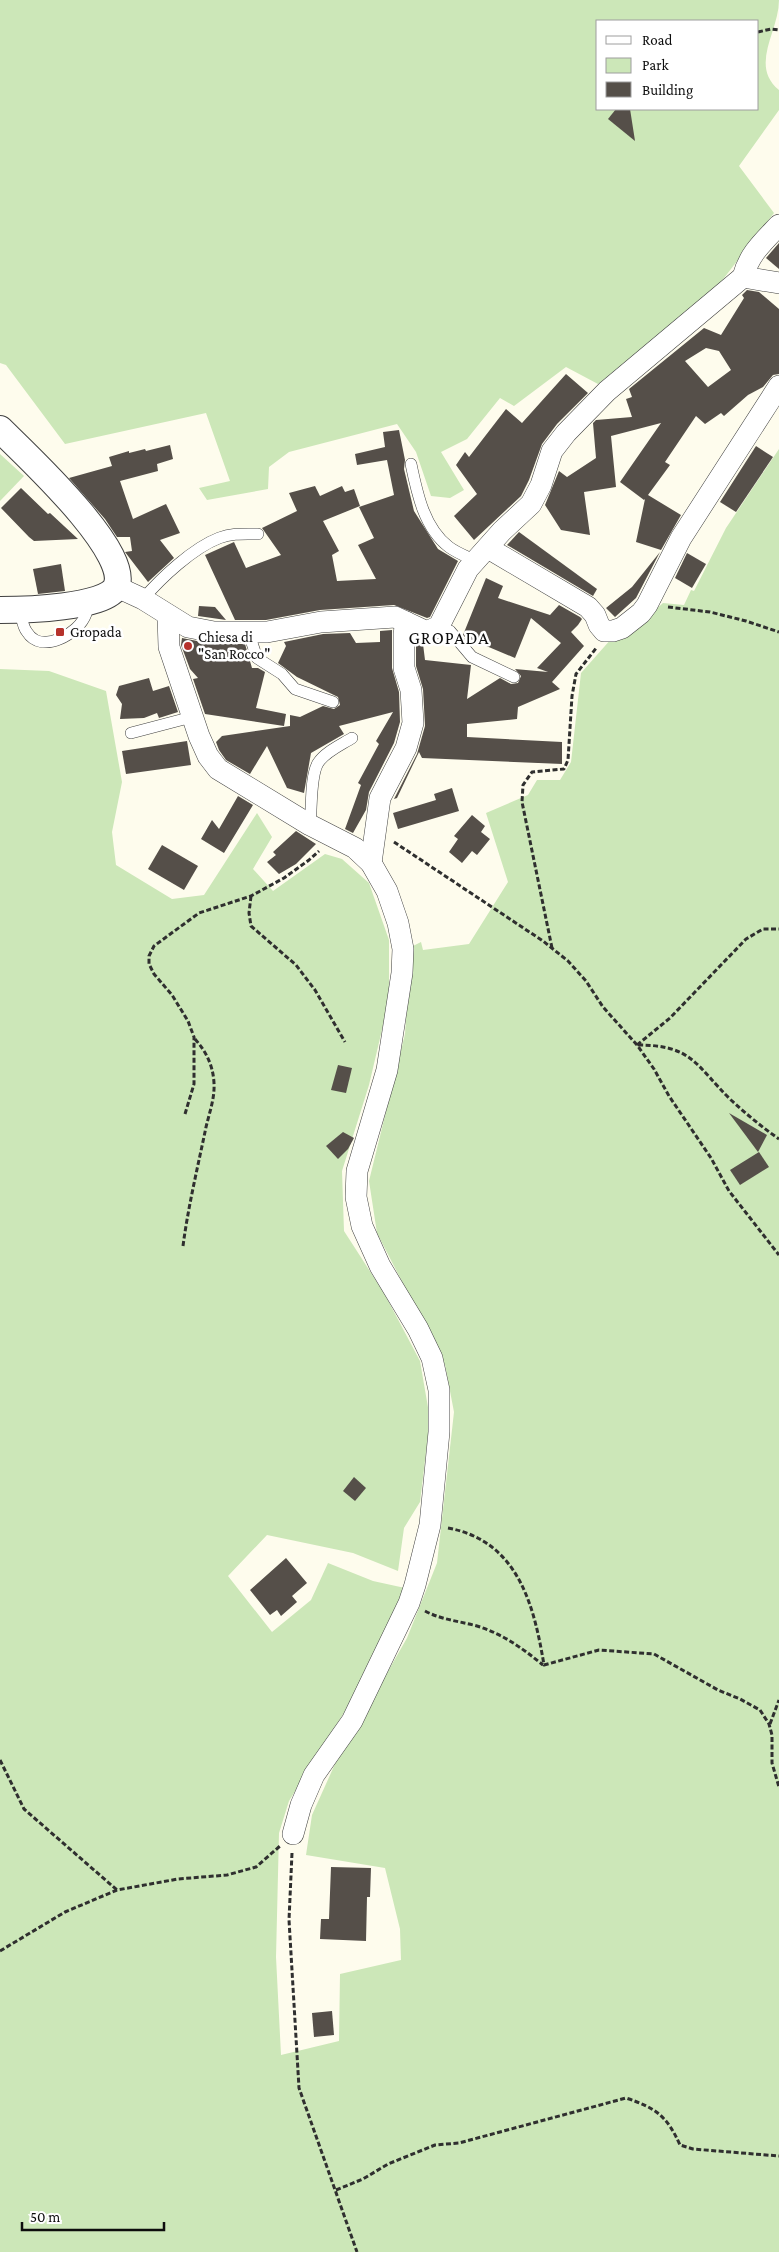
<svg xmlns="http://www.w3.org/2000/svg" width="779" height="2252" viewBox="0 0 779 2252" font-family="'Crimson Pro',serif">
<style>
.green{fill:#cce7b8;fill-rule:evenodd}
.building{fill:#554f49;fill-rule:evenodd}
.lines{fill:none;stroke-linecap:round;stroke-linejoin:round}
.service-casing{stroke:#404040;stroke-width:12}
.minor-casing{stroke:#404040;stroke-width:22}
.tertiary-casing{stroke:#404040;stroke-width:28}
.path{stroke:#2f2f2f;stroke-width:3;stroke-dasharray:5 2.5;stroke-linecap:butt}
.service{stroke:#fff;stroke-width:11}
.minor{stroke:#fff;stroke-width:21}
.tertiary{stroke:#fff;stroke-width:26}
.poi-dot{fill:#b6322b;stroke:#fff;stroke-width:2}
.labels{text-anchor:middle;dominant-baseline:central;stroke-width:5;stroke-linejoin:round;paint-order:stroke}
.poi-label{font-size:15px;fill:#0d0d0d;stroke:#fff;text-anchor:start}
.quarter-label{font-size:18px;letter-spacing:1px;fill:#0d0d0d;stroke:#fff}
</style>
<rect width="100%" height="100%" fill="#fefced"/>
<g class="green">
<path d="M0,0H779C779,32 749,65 779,90V110L739,166L774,213L711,295L598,384L566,367L514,406L500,398L467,439L441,452L464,490L450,498L431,496L416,452L397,424L289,452L269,467L268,489L207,500L199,488L230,481L206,413L65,444L6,365L0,363ZM598,21H758V109H598Z"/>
<polygon points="779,449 779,2252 0,2252 0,669 49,671 106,691 122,782 112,832 116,865 172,899 204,895 257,813 272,837 253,869 273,891 325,854 342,859 369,883 389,940 389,1000 369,1085 342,1171 344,1231 384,1293 420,1361 430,1419 420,1502 404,1528 398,1571 353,1553 267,1535 228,1576 272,1632 311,1600 328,1563 373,1581 405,1588 358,1690 289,1801 279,1833 276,1957 281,2055 339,2041 340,1974 401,1960 400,1929 385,1868 306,1855 312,1815 335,1764 407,1638 437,1563 454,1412 445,1365 377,1233 369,1181 405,1034 411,947 421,942 423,950 469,944 508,882 486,813 528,795 537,780 560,780 571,762 581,673 612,638 648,616 663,603 684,605 691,590 694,591 726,528"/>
<polygon points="0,454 24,476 0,501"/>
</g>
<g class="building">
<polygon points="616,109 630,109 635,141 608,119"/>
<polygon points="779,243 779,269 766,258"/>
<path d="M747,290L759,292L779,309V374L773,375L763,387L748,395L724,416L721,413L705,424L696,416L665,462L670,465L648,495L681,515L661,550L636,542L645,499L644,500L620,482L661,423L611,436L616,487L584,492L590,535L561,530L545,505L559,471L567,477L596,458L593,423L596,420L632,417L626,399L632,397L629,389L704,328L721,335L744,298L742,295ZM706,348L719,351L731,370L708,387L685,361Z"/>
<polygon points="566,374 588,393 557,424 542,444 529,480 521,496 474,540 454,516 477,494 456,465 465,452 469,457 506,409 522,423"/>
<polygon points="399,430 405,460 404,469 414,511 438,549 458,561 430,617 427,618 394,605 320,610 266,620 235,620 205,555 234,542 246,568 281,555 262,528 297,511 289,493 315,486 320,496 342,486 345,492 354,489 360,506 323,521 339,551 332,555 337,581 376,579 358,545 374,538 359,507 394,495 387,460 357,465 355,454 385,447 383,432"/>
<polygon points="170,445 173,459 157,464 158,471 120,481 133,519 166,504 180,533 160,540 174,558 148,582 125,552 132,551 130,537 117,537 105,519 69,478 112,466 109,457 129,451 129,453 145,449 146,451"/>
<polygon points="756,446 773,457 736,512 720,502"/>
<polygon points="21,488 48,514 50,513 78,539 34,541 29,537 1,508"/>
<polygon points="519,532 597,589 593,596 507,545"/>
<polygon points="660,552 636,598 615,617 606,608 632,587"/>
<polygon points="687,553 706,564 692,588 675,578"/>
<polygon points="61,564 65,591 38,594 33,569"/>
<polygon points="486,578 503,586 498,598 550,615 559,605 580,617 582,619 578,625 571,632 584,646 552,682 560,689 518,707 517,719 467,724 467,737 562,742 562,764 422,758 419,752 397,798 394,799 417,754 425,726 423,689 416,666 416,641 423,644 425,660 471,665 467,699 500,678 511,684 518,683 521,676 515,669 548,672 537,668 561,643 531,618 515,658 465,637 463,635"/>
<polygon points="199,606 215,607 226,620 198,616"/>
<polygon points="392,630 392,668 399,692 400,722 394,743 369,792 366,810 353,833 345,829 361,785 358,783 379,744 376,741 393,712 339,726 344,734 311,753 304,793 287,788 267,746 250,774 226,760 219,750 216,742 222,736 290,726 290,715 300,717 323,706 334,709 340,705 338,697 297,677 278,663 286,646 284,642 323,634 350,633 356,643 380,642 380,631"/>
<polygon points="182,638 212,644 245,644 252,668 258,668 265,672 256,708 286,714 284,726 205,714 193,679 198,678 190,669 181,645"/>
<polygon points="149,678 153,691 169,686 178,712 159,718 157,713 144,718 120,719 122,704 116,695 119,686"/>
<polygon points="187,741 191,765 126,774 122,751"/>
<polygon points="452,788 459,811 398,829 393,813 436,800 434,794"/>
<polygon points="238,796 253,805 224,853 201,839 212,820 219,829"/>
<polygon points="472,815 485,826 481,832 490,839 477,855 472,851 462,863 449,852 458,839 454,836"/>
<polygon points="296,831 316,844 296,864 279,874 267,862 276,855 273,852"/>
<polygon points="162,845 198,866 184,890 148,869"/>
<polygon points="338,1065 352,1068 346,1093 331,1090"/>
<polygon points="729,1113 767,1135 758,1152"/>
<polygon points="343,1132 354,1138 348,1149 338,1159 326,1146"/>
<polygon points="759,1152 769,1167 740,1185 730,1170"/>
<polygon points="354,1477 366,1488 355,1501 343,1491"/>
<polygon points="286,1558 307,1583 292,1596 297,1602 281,1616 277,1610 270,1615 250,1590"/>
<polygon points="331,1867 371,1868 370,1897 367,1897 366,1941 320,1939 321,1919 329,1919"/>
<polygon points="332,2011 334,2035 314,2037 312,2013"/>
</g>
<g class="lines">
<g class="service-casing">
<g id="service">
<path d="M411,464C417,493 424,528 449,547C457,553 468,557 476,561"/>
<path d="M143,599C161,578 193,548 219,538C232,533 244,534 258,534"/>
<path d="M20,610C22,617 22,626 27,632C41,655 79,634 86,614C87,611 87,607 88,603"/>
<polyline points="439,626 450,631 472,657 514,677"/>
<polyline points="249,634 257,658 282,674 295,689 333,702"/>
<polyline points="131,733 192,717"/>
<path d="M310,825C312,809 310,776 318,763C325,752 341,745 352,738"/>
</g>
</g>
<g class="minor-casing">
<g id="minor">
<polyline points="743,277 779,283"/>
<polyline points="488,548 588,607 595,615 599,625 604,631 613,631 622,628 641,613 647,605 681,538 779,386"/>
<path d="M117,587L143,599L188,627L214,632H267L321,622L395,617L427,632L439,626L468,569L502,531L531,504L541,485L552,451L566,433L607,391L743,277C749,254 763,242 779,225"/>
<polyline points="168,616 169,647 199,736 208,756 218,769 310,825 355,848 371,863 387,891 398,923 403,949 402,973 387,1070 357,1171 356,1197 362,1226 380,1266 418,1329 432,1358 439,1390 439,1432 430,1525 415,1585 409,1603 352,1721 314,1775 301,1805 293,1834"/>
<polyline points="371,863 380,798 406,748 413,723 411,690 404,668 404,634 406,622"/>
</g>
</g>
<g class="tertiary-casing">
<path id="tertiary" d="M0,429C24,453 133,553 116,587C106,608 23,610 0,610"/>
</g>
<g class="path">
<polyline points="758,32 771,29 779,30"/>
<polyline points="668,607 710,612 746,621 779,632"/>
<polyline points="394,842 543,941 568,961 586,981 603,1007 637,1045 654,1069 669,1096 711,1158 729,1191 779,1255"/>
<polyline points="251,896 249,913 251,926 296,965 315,990 345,1042"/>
<polyline points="552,948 522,802 523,785 532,772 564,769 568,760 572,696 576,674 597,647"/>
<polyline points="637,1045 670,1018 746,939 763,929 779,929"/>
<path d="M638,1045C693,1045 696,1066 731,1100C746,1114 762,1127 779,1139"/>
<polyline points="185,1114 194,1084 194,1037 188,1021 172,995 154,974 149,964 149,956 154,946 199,913 251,896 284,878 309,860 319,851"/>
<path d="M183,1246C188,1208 197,1170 205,1132C208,1116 215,1100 214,1083C213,1065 206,1051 194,1038"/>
<path d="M448,1528C518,1541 534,1605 544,1665L599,1650L654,1654L718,1690L740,1699L760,1710L769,1724L772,1735V1763L779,1787"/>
<path d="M425,1611C442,1620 459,1621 477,1626C503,1634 522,1648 543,1665"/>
<polyline points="770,1724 779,1700"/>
<polyline points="0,1760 24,1809 117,1890"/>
<polyline points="292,1853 289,1920 299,2088 357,2252"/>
<polyline points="0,1951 65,1912 117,1890 178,1879 227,1875 256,1867 280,1846"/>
<path d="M336,2190L363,2179L388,2164L435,2145L459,2143L626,2098C656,2108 667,2116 680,2145L693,2149L779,2156"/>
</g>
<use href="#service" class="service"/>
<use href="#minor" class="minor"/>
<use href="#tertiary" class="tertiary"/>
</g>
<g class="poi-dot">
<rect x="55" y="627" width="10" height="10" rx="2.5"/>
<circle cx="188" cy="646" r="5"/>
</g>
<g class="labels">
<g class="poi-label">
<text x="70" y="632">Gropada</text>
<text x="198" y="637">Chiesa di<tspan x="198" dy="17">"San Rocco"</tspan></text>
</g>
<g class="quarter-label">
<text x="449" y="638">GROPADA</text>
</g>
</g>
<rect x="596" y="20" width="162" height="90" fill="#ffffff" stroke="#9e9e9e"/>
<rect x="606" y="36" width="25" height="8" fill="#ffffff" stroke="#9e9e9e"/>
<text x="642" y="45" font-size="15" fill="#0d0d0d">Road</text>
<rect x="606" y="58" width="25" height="15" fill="#cce7b8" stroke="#9e9e9e"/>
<text x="642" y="70" font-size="15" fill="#0d0d0d">Park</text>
<rect x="606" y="82" width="25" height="15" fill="#554f49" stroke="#9e9e9e"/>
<text x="642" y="95" font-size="15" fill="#0d0d0d">Building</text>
<path d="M22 2222v8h142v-8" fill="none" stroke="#0d0d0d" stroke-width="2.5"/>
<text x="30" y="2222" font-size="15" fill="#0d0d0d" stroke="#ffffff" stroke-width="4" paint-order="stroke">50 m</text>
</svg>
